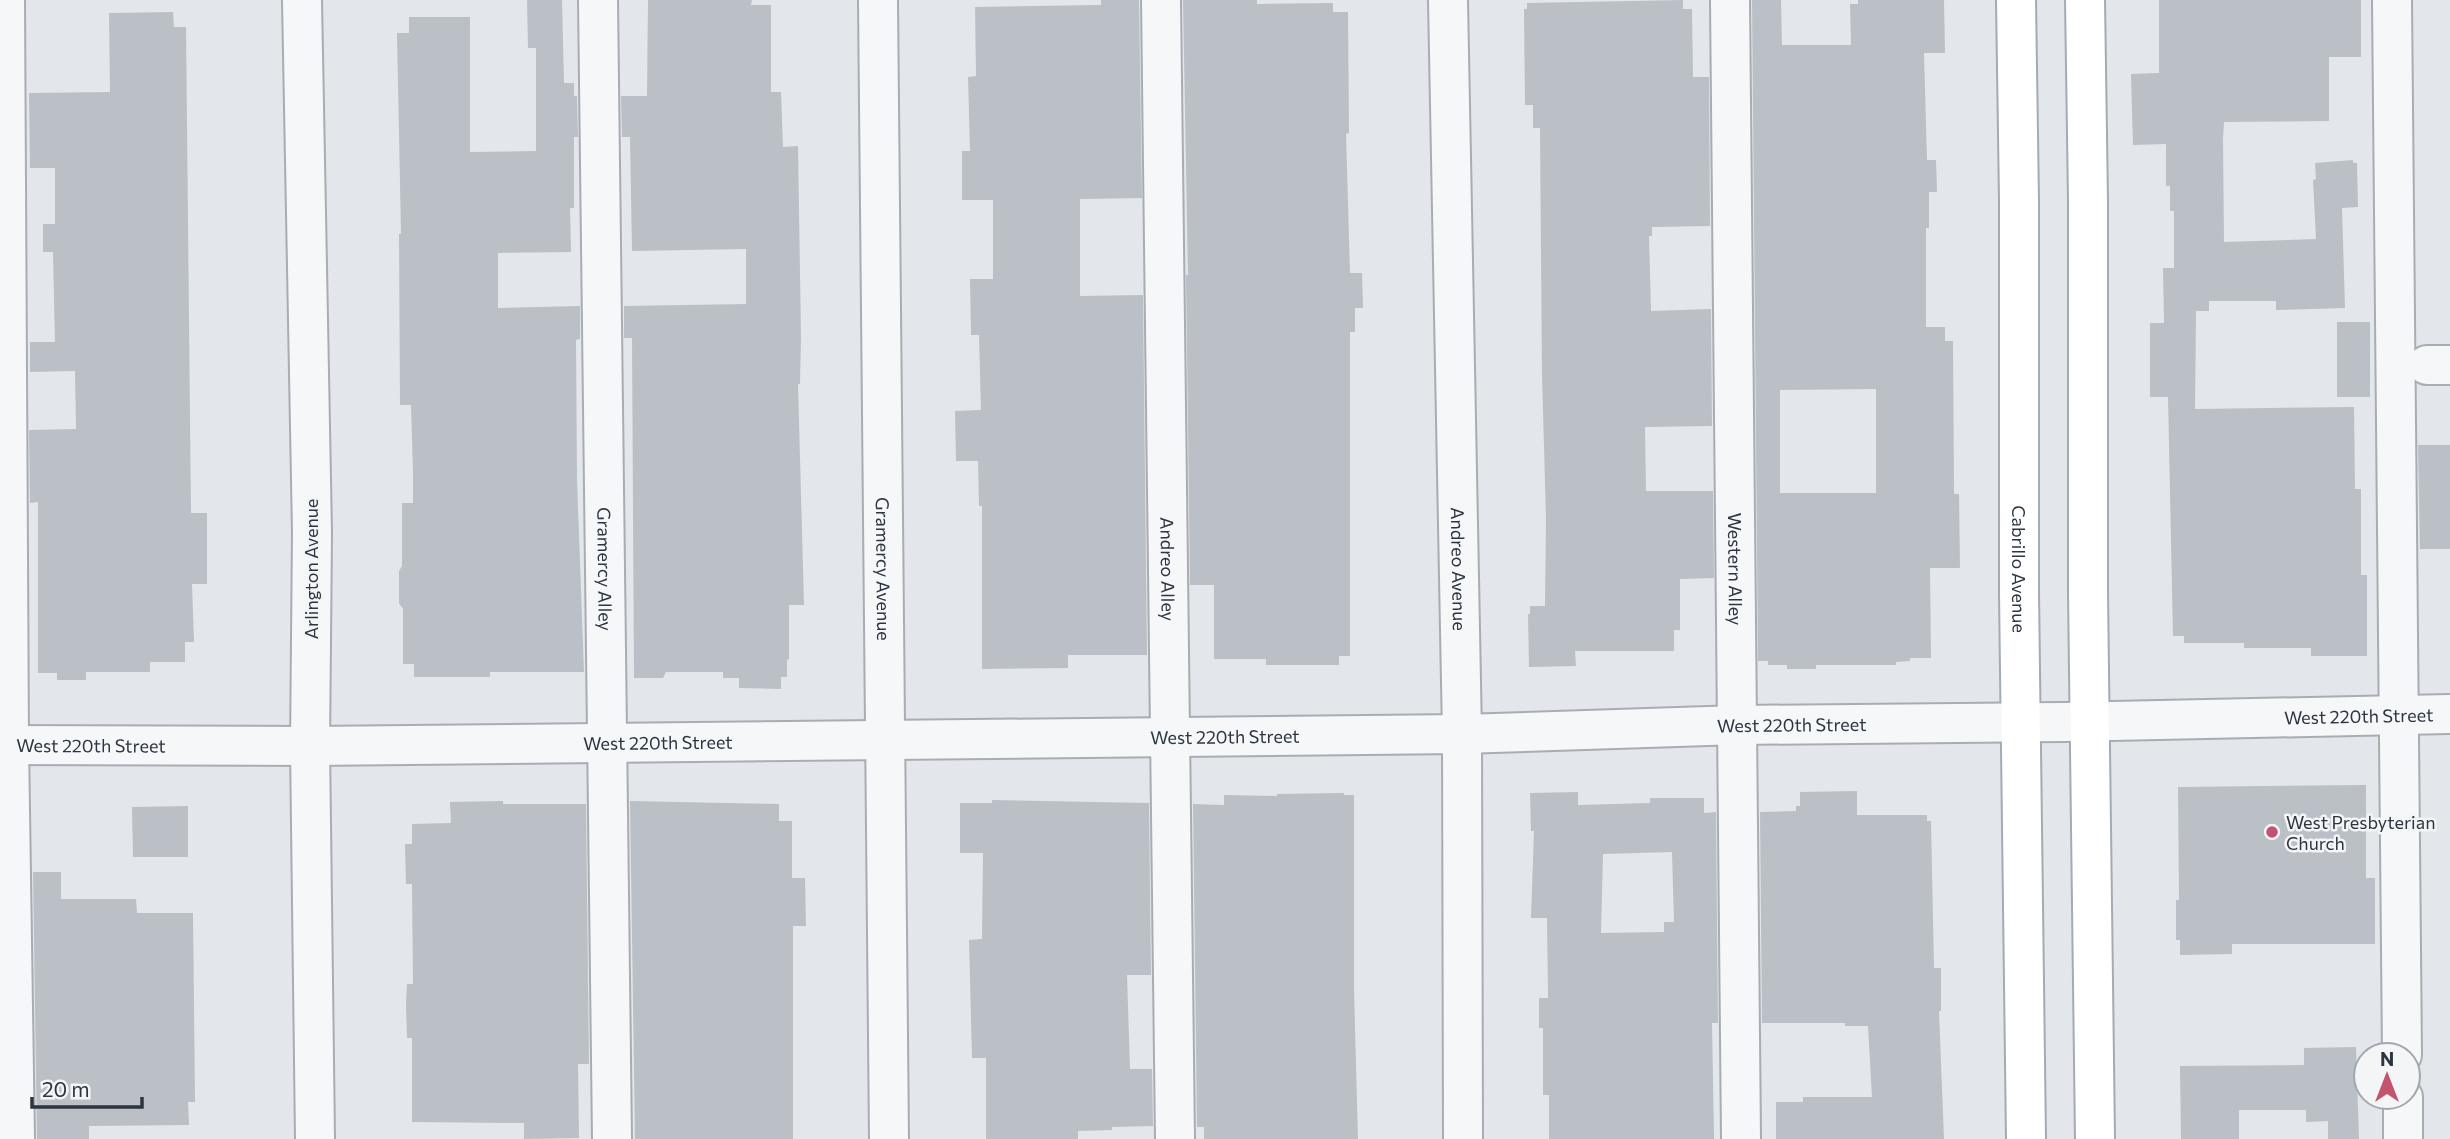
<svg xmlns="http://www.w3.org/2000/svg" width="2450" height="1139" viewBox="0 0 2450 1139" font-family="Commissioner,sans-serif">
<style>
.building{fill:#bbc0c6;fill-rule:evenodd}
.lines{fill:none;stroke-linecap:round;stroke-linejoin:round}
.minor-casing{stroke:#a8adb4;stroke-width:42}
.major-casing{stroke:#a3abb5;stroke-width:42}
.minor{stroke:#f6f7f8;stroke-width:38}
.major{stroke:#fff;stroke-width:38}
.poi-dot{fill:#c3546d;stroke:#f3f5f7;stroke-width:2.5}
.labels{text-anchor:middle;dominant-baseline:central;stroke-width:5;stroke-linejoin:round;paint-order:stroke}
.street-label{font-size:18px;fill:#2c3541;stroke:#f3f5f7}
.poi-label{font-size:18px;fill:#2c3541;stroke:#f3f5f7;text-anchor:start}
</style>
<rect width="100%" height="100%" fill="#e3e6ea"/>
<g class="building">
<polygon points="527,0 562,0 564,83 574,83 574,96 577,96 578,137 574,137 574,208 570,208 571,252 498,253 498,308 580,306 580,339 576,340 577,480 584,672 490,672 490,677 414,677 414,664 403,664 403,609 399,603 399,571 402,566 402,503 413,503 413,472 411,405 400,405 399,234 401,234 397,33 409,33 409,17 470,17 470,152 536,151 536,48 528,48"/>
<polygon points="648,0 752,0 751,5 771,5 771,92 781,92 783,147 798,146 801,337 800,384 798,384 804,605 789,605 789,660 787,659 787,677 781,677 781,689 739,688 739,678 723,678 723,672 666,672 663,678 634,678 632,338 624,338 624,306 746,304 746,249 632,251 630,137 622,137 621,96 647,96"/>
<polygon points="1101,0 1139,0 1142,198 1080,199 1080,296 1143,295 1147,655 1068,655 1068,668 982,669 982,506 979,506 978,461 956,461 955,411 981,410 979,335 971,335 970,279 993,279 993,200 962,200 962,151 970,151 968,77 976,76 975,7 1101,5"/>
<polygon points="1183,0 1257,0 1257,4 1333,3 1333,12 1348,12 1349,133 1346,134 1350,273 1362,273 1363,308 1355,308 1355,332 1350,332 1350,656 1339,656 1339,665 1266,665 1266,659 1214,659 1214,585 1190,585 1186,275 1188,275"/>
<polygon points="1683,0 1683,9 1692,9 1693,77 1709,77 1710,226 1652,227 1652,236 1649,236 1651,311 1711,309 1712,426 1645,427 1646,491 1713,491 1714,578 1680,579 1680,630 1674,630 1674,651 1575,651 1576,666 1529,667 1528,614 1530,614 1530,606 1545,606 1546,518 1542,374 1540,128 1533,128 1533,105 1525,105 1524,9 1527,9 1527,3"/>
<path d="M1752,0H1781L1782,45H1851L1850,4H1858V0H1944L1945,53H1924L1927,160H1936L1937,192H1929V228H1926V327H1945V341H1953L1954,494H1959L1960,568H1930L1931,658H1910V661L1896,662V665H1816V669H1787V665H1768V661H1758ZM1876,389V493H1780V390Z"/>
<polygon points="2159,0 2361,0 2361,57 2329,57 2329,121 2224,122 2223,138 2224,242 2316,239 2313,180 2316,179 2315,163 2353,160 2353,163 2357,163 2358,207 2342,208 2345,308 2276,310 2276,301 2209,301 2209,311 2196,311 2195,409 2354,407 2355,489 2361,489 2361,575 2367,575 2367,656 2311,656 2311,648 2244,648 2244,643 2184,643 2184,636 2173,636 2168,397 2150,397 2150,323 2164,323 2163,268 2174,268 2174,211 2170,211 2170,186 2166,186 2166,144 2133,145 2131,74 2159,73"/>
<polygon points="173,12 174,27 186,27 191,513 207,513 207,584 192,584 194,642 185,642 185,662 150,662 150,672 86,672 86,680 57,680 57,673 38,673 38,502 30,503 29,430 76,429 75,371 30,372 30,342 55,342 53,252 43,252 43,224 55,224 55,168 30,168 29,93 110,92 109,13"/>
<rect x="2337" y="322" width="33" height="75"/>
<polygon points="2418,445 2450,445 2450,549 2420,549"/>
<polygon points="2366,785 2366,878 2375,878 2375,944 2232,944 2232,954 2180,955 2180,940 2176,940 2176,900 2179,900 2178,787"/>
<polygon points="1857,791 1857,815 1927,815 1927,821 1931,821 1934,968 1941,968 1941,1011 1939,1011 1944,1139 1776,1139 1776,1102 1803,1102 1803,1097 1872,1097 1868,1026 1845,1026 1845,1023 1762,1023 1760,812 1796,811 1796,806 1800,806 1800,792"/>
<path d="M1578,792V805L1650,803V798H1704V813L1716,812L1718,1023H1712L1714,1139H1549V1095H1543V1028H1539V998H1548L1547,918H1531L1534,831H1531L1530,793ZM1672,852L1674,922H1664V932L1601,933L1603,854Z"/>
<polygon points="1344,793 1344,795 1354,795 1354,990 1358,1139 1204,1139 1204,1127 1197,1127 1193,804 1224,805 1224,795 1277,796 1277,794"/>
<polygon points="992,800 1149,803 1151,975 1127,975 1130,1069 1152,1069 1153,1126 1112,1127 1112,1130 1078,1131 1078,1139 986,1139 986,1058 972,1058 969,940 982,939 983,853 960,853 960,803 992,803"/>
<polygon points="503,801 503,804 586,804 589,1064 578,1064 579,1138 524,1139 524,1123 412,1122 412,1038 407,1038 406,1005 407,984 413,984 412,884 406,884 405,844 412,844 412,824 451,823 450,802"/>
<polygon points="630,801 779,804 779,821 792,821 792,878 805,878 806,926 793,926 793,1139 635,1139"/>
<polygon points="188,806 188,857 133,857 132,807"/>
<polygon points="33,872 61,872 61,899 136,899 137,913 193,913 195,1102 188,1102 189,1125 89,1126 89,1139 37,1139"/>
<polygon points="2356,1047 2359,1139 2328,1139 2328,1121 2306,1122 2306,1110 2239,1110 2239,1139 2181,1139 2180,1066 2304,1065 2304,1048"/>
</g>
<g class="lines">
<g class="minor-casing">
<g id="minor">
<polyline points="5,0 9,744 15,1139"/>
<polyline points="302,0 312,533 310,746 315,1139"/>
<path id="s1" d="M598,0L612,1139"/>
<path id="s2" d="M878,0L889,1139"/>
<path id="s3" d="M1161,0L1175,1139"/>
<path id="s4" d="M1448,0L1462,734L1463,1139"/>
<path id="s5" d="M1730,0L1741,1139"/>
<polyline points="2392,0 2402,1055"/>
<polyline points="2427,365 2450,365"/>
<path id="s6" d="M0,745L310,746L1462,734L1739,725L2065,722L2450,714"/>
<polyline points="2403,1097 2403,1139"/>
</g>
</g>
<g class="major-casing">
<g id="major">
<path id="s7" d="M2016,0L2019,201V592L2026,1139"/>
<polyline points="2085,0 2088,201 2088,592 2095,1139"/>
</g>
</g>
<use href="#minor" class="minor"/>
<use href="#major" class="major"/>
</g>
<circle class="poi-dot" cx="2272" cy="832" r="7"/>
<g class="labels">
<g class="street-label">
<text transform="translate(311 569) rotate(-90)">Arlington Avenue</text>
<text stroke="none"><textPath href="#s2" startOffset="569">Gramercy Avenue</textPath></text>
<text stroke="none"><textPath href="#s3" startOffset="569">Andreo Alley</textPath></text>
<text stroke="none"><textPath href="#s4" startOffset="569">Andreo Avenue</textPath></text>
<text stroke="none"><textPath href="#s5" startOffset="569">Western Alley</textPath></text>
<text stroke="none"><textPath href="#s1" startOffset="569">Gramercy Alley</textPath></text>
<text stroke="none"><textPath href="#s7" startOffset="569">Cabrillo Avenue</textPath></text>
<text stroke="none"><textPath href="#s6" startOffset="2359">West 220th Street</textPath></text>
<text stroke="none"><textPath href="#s6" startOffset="1792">West 220th Street</textPath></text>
<text stroke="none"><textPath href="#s6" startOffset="1225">West 220th Street</textPath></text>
<text stroke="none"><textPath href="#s6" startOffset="658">West 220th Street</textPath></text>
<text stroke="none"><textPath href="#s6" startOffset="91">West 220th Street</textPath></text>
</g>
<g class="poi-label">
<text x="2286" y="822">West Presbyterian<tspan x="2286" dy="21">Church</tspan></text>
</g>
</g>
<g transform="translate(2387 1076)"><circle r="33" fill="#f3f5f7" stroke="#a3a8ae" stroke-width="2"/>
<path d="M0-5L12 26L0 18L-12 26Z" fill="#c3546d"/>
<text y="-10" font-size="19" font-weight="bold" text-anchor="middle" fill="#2c3541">N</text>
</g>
<path d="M32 1097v10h110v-10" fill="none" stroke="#2c3541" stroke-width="3.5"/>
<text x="42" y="1097" font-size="21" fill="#2c3541" stroke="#f3f5f7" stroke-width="5" paint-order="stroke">20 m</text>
</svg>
